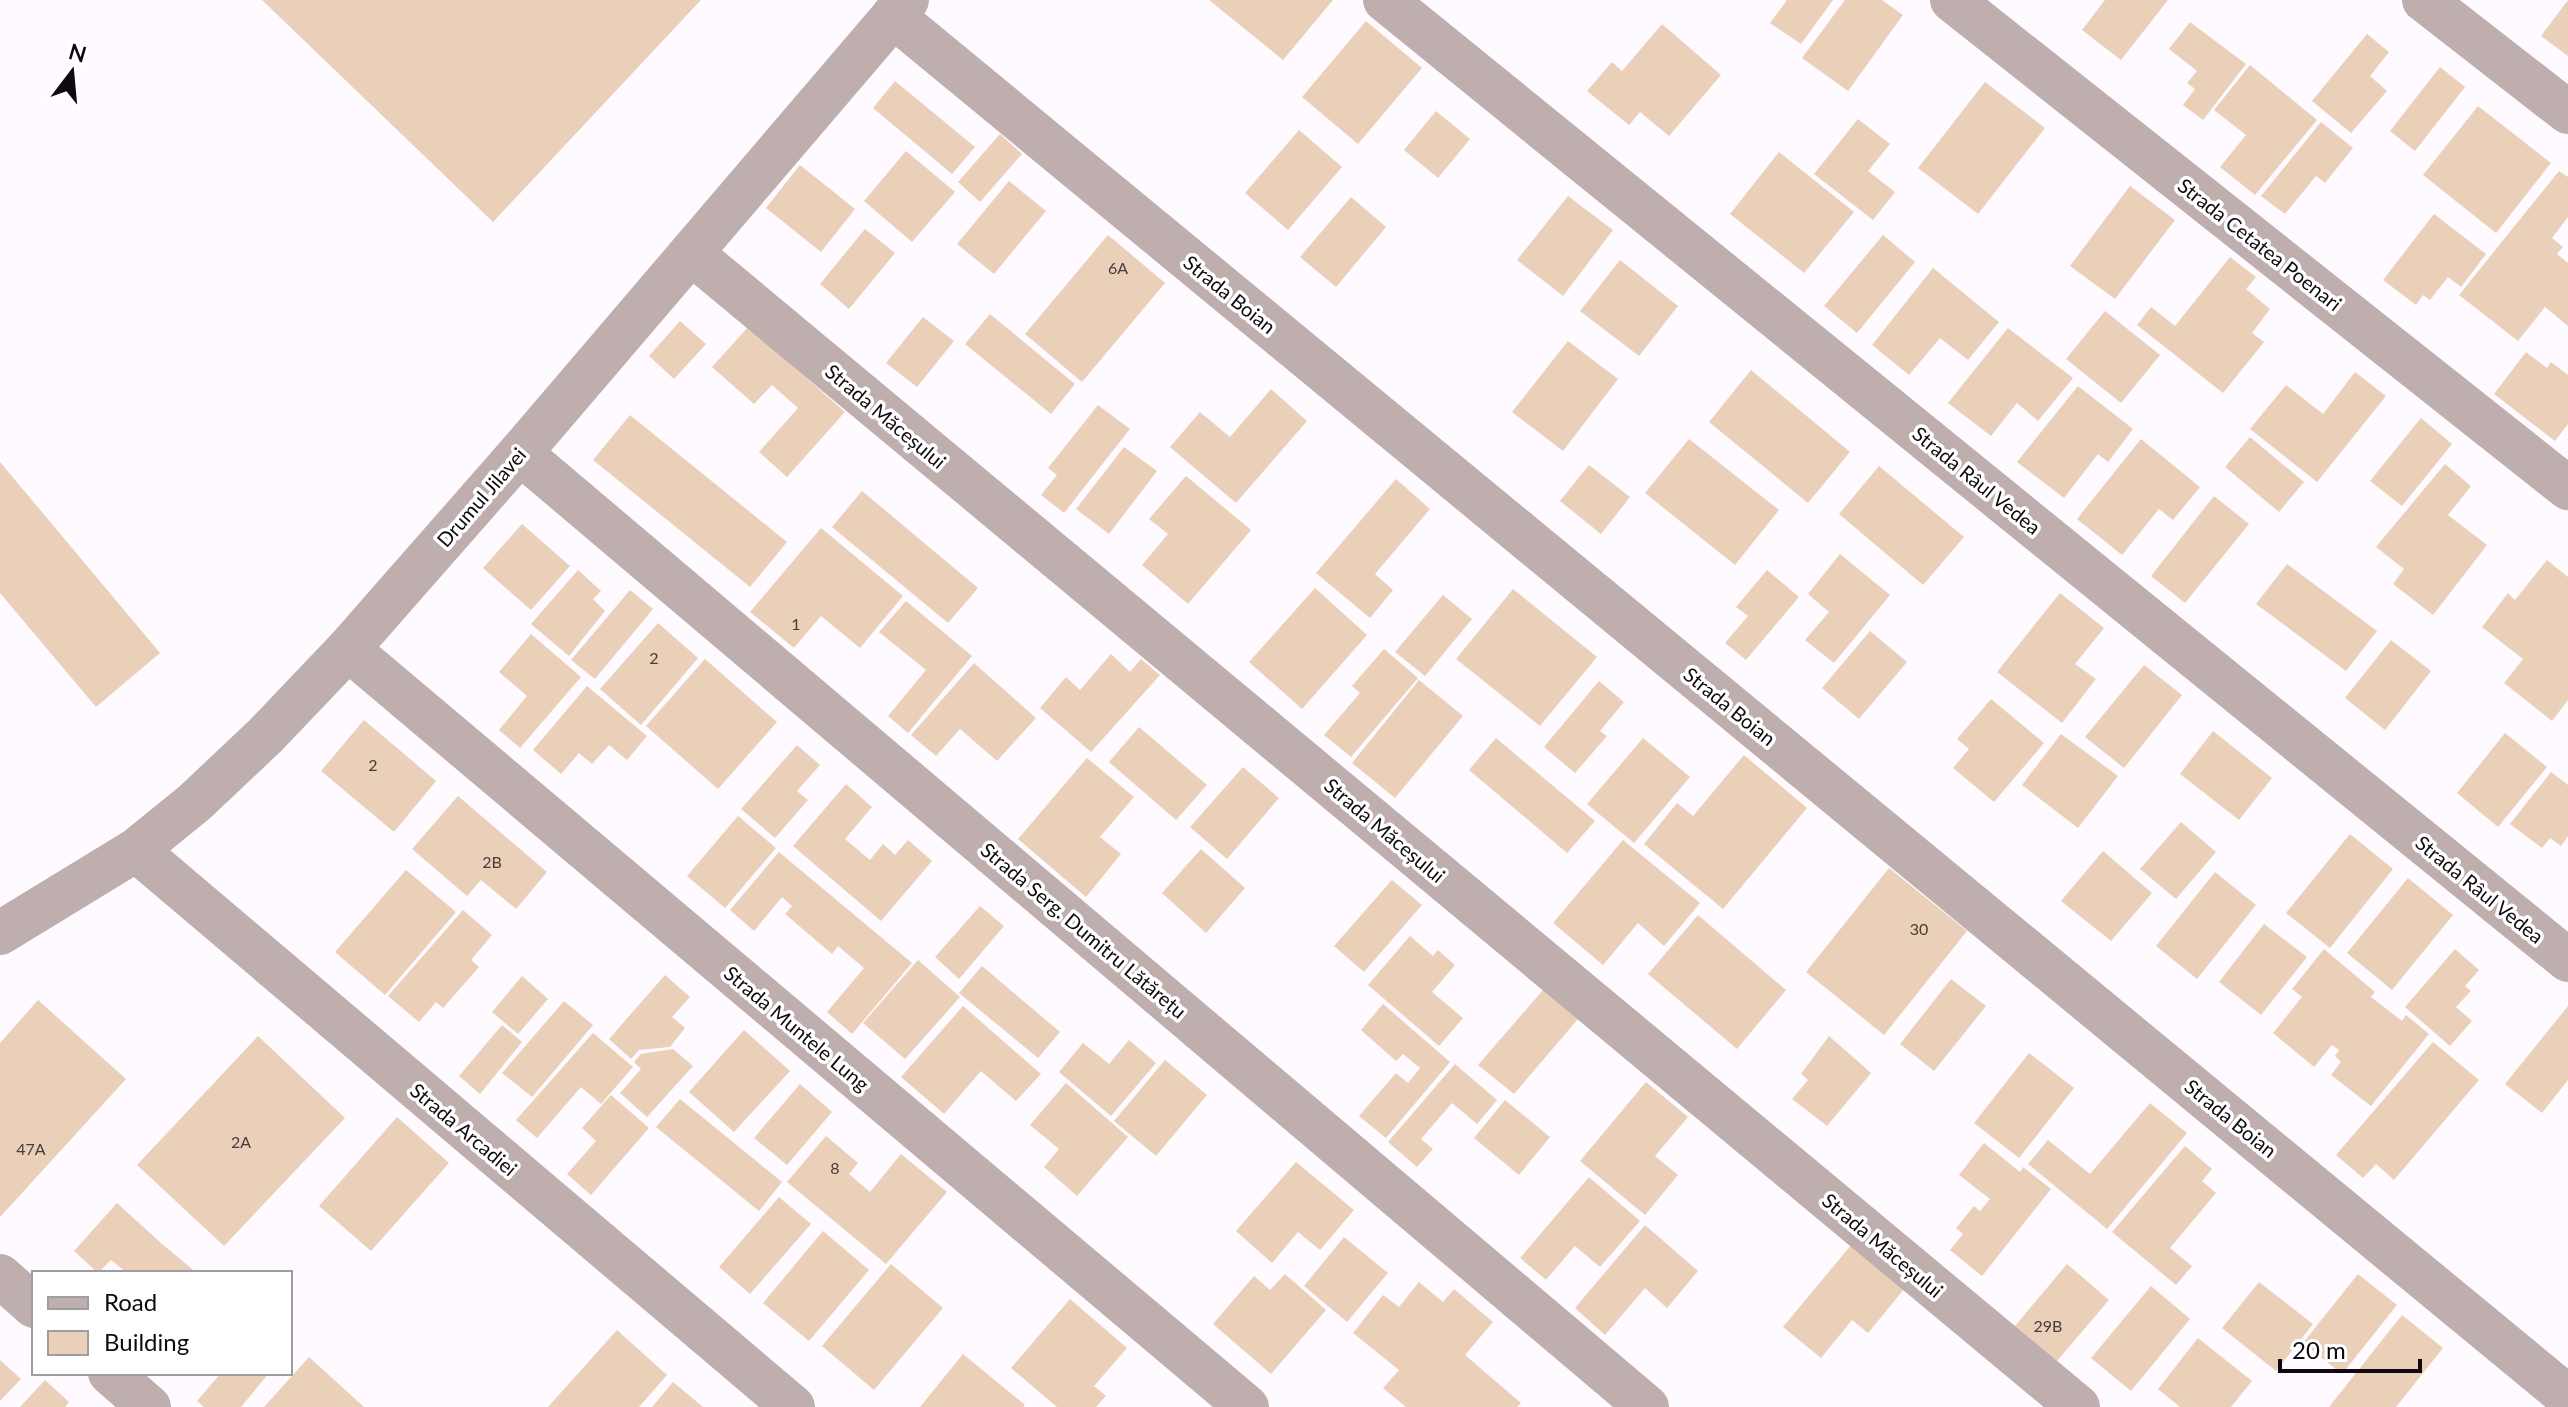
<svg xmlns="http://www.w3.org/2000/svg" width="2568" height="1407" viewBox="0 0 2568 1407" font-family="Lato,sans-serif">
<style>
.building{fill:#ead0b9}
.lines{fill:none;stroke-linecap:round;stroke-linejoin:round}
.minor{stroke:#bfaeae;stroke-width:44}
.labels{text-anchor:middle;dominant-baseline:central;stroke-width:7;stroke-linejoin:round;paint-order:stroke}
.number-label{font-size:16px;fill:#463b3b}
.street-label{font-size:20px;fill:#100911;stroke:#fff}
</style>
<rect width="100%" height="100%" fill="#fefaff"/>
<g class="building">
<polygon points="262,0 701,0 493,222"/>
<polygon points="1209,0 1333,0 1283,60"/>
<polygon points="1787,0 1833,0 1801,44 1770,23"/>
<polygon points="1845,0 1882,0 1903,15 1848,91 1802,58"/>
<polygon points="2105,0 2168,0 2121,60 2082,30"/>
<polygon points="2568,0 2568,56 2541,36"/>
<polygon points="1366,21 1422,68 1358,144 1302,97"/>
<polygon points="2190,22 2246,64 2203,120 2183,105 2195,89 2187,83 2197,71 2169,49"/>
<polygon points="1662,24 1721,75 1669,136 1640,112 1629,125 1587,91 1612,62 1622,71"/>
<polygon points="2367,34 2389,52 2370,76 2387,91 2351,133 2312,101"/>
<polygon points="2250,65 2317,120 2255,195 2220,167 2246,135 2214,110"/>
<polygon points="2440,67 2465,87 2415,151 2390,131"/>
<polygon points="895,81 975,147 952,174 873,108"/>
<polygon points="1985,82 2045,128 1978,214 1918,168"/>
<polygon points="2478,106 2551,163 2496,233 2423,175"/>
<polygon points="1436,111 1470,139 1438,178 1404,150"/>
<polygon points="1858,119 1890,144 1868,171 1895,192 1873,220 1814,174"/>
<polygon points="2321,122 2353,148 2325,183 2316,176 2285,214 2261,196"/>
<polygon points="1299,130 1342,167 1288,230 1245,193"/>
<polygon points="1000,134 1022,154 980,202 958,182"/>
<polygon points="906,151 955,192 912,242 864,201"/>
<polygon points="1779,152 1854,212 1804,273 1730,214"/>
<polygon points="800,165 855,209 821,252 766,208"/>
<polygon points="2559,171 2568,177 2568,217 2552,238 2563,247 2557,254 2568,263 2568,326 2545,307 2518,341 2459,295"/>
<polygon points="1009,181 1046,211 994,274 957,244"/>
<polygon points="2130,186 2175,220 2115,299 2070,266"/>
<polygon points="1568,196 1613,230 1563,296 1517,260"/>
<polygon points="1351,197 1386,227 1336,287 1300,257"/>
<polygon points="2434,214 2486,254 2461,287 2448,277 2430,300 2423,295 2416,305 2383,280"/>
<polygon points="865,229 895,253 849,309 820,284"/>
<polygon points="1108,235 1165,283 1082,382 1025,334"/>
<polygon points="1883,235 1915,262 1857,333 1824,306"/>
<polygon points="2230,257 2256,277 2246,289 2270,309 2252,333 2264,342 2223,393 2137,325 2151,307 2175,326"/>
<polygon points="1620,260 1678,306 1639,356 1580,311"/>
<polygon points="1933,268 1999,322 1968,360 1940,338 1909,375 1872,345"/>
<polygon points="2105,311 2160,355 2121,403 2066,359"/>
<polygon points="990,314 1075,384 1051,414 965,344"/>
<polygon points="923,317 954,341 917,387 886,363"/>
<polygon points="680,321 706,344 674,379 649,356"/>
<polygon points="748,327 845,412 787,477 759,452 798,408 772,385 754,404 712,367"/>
<polygon points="2008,328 2073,378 2038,421 2017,403 1991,436 1948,403"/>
<polygon points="1568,341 1618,379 1563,451 1512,412"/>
<polygon points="2526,352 2547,368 2551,362 2568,375 2568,424 2555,441 2494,394"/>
<polygon points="1751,370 1850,452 1808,503 1709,422"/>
<polygon points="2355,372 2386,396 2317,482 2250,429 2286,385 2323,414"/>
<polygon points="2078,386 2133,429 2108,462 2098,454 2064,498 2017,462"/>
<polygon points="1271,389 1307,421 1236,503 1170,447 1200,412 1230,437"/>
<polygon points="1098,405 1130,429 1064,513 1041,495 1057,475 1048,468"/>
<polygon points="630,415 787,542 750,587 593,460"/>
<polygon points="2421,418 2452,444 2402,506 2370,481"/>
<polygon points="2250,437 2304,482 2279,512 2225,467"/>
<polygon points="1689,439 1779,510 1735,565 1645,493"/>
<polygon points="2141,439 2200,487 2173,520 2159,509 2122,555 2077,519"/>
<polygon points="1124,447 1157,471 1109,534 1076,509"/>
<polygon points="0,462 160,653 96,707 0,593"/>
<polygon points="2445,464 2471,486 2448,515 2487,545 2433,615 2393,584 2404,569 2376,547"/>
<polygon points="1589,465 1630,497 1601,534 1560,501"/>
<polygon points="1879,466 1964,537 1923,585 1839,514"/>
<polygon points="1186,476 1251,530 1188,604 1142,565 1168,534 1149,519"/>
<polygon points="1396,479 1430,509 1375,574 1393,590 1370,618 1316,573"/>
<polygon points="862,491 978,588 948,623 832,527"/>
<polygon points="2214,496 2249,524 2185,603 2151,576"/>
<polygon points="522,524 570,566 531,610 483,568"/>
<polygon points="821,528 903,596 860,648 821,616 794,648 750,612"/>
<polygon points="1840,554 1890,595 1834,663 1805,640 1829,612 1808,594"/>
<polygon points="2547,560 2568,577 2568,700 2552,721 2504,683 2523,659 2482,627 2508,593 2515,600"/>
<polygon points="2287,564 2377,631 2346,671 2256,604"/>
<polygon points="578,570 601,591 593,599 605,611 569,656 531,624"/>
<polygon points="1767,570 1799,597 1746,660 1725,643 1748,616 1736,607"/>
<polygon points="1315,588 1367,635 1302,709 1249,662"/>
<polygon points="1513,589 1597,657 1540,726 1456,659"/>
<polygon points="630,590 653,609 595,679 571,660"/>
<polygon points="2060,593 2104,628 2075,664 2096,679 2062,723 1997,672"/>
<polygon points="1443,595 1472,619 1425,676 1395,652"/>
<polygon points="906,601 972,656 908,733 888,716 926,670 879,632"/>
<polygon points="658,623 698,658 641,725 600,689"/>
<polygon points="1870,631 1907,662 1859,719 1822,688"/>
<polygon points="531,634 581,677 520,748 499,730 527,696 499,672"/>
<polygon points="2391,640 2431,671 2385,730 2345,698"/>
<polygon points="1384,649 1418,678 1351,757 1324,735 1360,693 1352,686"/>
<polygon points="1111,654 1130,672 1141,659 1160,675 1091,752 1040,708 1066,677 1080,690"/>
<polygon points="705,659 777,722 718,789 646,726"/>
<polygon points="974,663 1036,718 997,761 960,729 936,756 911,735"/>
<polygon points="2144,665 2182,695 2124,768 2085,737"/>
<polygon points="1419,680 1463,716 1395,798 1352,763"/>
<polygon points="1599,681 1624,702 1600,731 1607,736 1575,773 1544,747"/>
<polygon points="587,686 647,736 627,760 609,745 592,764 579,753 561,774 533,750"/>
<polygon points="1991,699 2044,743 1994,802 1953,768 1969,749 1957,739"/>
<polygon points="364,720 436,781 394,832 321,771"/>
<polygon points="1139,727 1207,785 1176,820 1109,762"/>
<polygon points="2213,731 2272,778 2239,820 2180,774"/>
<polygon points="2505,733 2547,767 2498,827 2457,793"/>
<polygon points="2061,734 2118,776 2078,828 2022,785"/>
<polygon points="1496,738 1595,821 1567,853 1469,770"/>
<polygon points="1643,738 1690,777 1634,843 1587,804"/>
<polygon points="797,745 820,765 797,791 808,800 775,838 741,809"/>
<polygon points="1744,755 1807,808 1723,909 1644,844 1677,803 1693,816"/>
<polygon points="1087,758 1134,797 1100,837 1121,854 1086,897 1018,839"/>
<polygon points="1243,767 1279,798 1227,859 1190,827"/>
<polygon points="2551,772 2568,785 2568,836 2561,846 2550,838 2542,848 2510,824"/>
<polygon points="846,784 872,807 845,839 870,860 883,844 895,855 908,840 932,861 881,921 793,846"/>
<polygon points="458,796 547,872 516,909 481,880 467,896 412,849"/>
<polygon points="738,816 776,848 725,908 687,876"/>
<polygon points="2181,822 2216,852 2176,899 2140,869"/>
<polygon points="2350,834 2393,869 2330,948 2286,913"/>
<polygon points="1623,840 1700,903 1664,946 1638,923 1603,965 1553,923"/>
<polygon points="1201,849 1245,888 1206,933 1162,893"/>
<polygon points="2103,851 2152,893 2111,941 2061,901"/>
<polygon points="779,852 912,963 852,1034 827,1012 864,968 838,946 832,954 785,914 792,906 782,897 754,931 730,910"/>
<polygon points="1889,868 1967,931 1884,1035 1806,972"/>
<polygon points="406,870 456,912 385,995 335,952"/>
<polygon points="2215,872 2256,905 2197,979 2156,946"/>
<polygon points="2408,878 2453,915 2392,990 2347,953"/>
<polygon points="1392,880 1422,905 1364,972 1334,946"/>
<polygon points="980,906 1004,926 959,979 935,957"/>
<polygon points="463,910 492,935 471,960 479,967 443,1008 436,1002 419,1022 388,996"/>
<polygon points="1698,915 1786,990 1737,1049 1648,974"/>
<polygon points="2264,924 2307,957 2261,1015 2219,982"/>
<polygon points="1410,936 1433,956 1438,950 1455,965 1432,992 1463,1018 1439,1046 1368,985"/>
<polygon points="2324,949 2375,992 2371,997 2402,1021 2406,1015 2429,1034 2371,1106 2331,1075 2341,1062 2335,1056 2339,1050 2332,1045 2314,1067 2273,1033 2302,997 2292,989"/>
<polygon points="2455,949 2479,970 2465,986 2471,991 2456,1007 2472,1021 2450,1046 2405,1007"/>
<polygon points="918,960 960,997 905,1059 863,1023"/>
<polygon points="982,966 1060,1032 1038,1058 959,993"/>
<polygon points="665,975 690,997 672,1017 685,1028 670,1047 639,1050 631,1059 609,1039"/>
<polygon points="522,976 548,999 518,1034 492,1012"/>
<polygon points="1951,979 1986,1006 1934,1071 1900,1044"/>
<polygon points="1543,990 1578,1019 1514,1094 1478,1065"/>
<polygon points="38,1000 126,1079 0,1217 0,1043"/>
<polygon points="564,1001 593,1025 532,1097 502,1073"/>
<polygon points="1383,1004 1450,1062 1386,1138 1359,1116 1396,1073 1408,1083 1420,1068 1403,1054 1396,1061 1361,1030"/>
<polygon points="963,1006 1041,1074 1016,1101 981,1071 944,1114 901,1077"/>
<polygon points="2568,1006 2568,1080 2542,1113 2505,1084"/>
<polygon points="502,1025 522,1042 480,1094 459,1076"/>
<polygon points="744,1030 790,1071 734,1132 689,1092"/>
<polygon points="593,1033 633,1067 601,1104 581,1087 537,1138 516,1120"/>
<polygon points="258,1036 345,1118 224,1246 137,1165"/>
<polygon points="1829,1036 1871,1073 1827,1126 1792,1099 1808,1080 1801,1074"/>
<polygon points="1129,1040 1156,1063 1111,1116 1059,1072 1083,1043 1109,1064"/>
<polygon points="2433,1042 2479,1080 2394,1180 2376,1164 2363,1178 2336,1155"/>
<polygon points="673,1049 693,1066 647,1117 620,1093 641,1069 634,1062 641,1054"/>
<polygon points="2029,1053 2074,1088 2019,1158 1974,1123"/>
<polygon points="1165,1060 1207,1095 1156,1156 1114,1121"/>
<polygon points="1455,1064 1497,1100 1477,1124 1452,1103 1421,1139 1433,1149 1417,1167 1388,1142"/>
<polygon points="1646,1082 1688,1117 1655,1156 1678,1175 1645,1215 1580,1161"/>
<polygon points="1066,1083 1128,1137 1077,1196 1044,1167 1059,1149 1030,1125"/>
<polygon points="800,1084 832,1112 787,1165 754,1138"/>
<polygon points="611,1095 649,1128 591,1195 567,1174 596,1141 582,1128"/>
<polygon points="680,1099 782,1182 759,1211 656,1127"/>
<polygon points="1505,1100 1550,1137 1519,1175 1474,1138"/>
<polygon points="2150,1103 2187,1133 2107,1229 2028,1164 2048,1140 2090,1174"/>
<polygon points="397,1117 449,1163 371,1251 319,1206"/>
<polygon points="826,1136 858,1163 849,1174 870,1192 901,1154 947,1192 886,1264 787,1182"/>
<polygon points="1984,1143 2020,1172 2023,1167 2051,1189 1982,1276 1950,1250 1963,1234 1956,1228 1974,1206 1980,1211 1990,1199 1959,1175"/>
<polygon points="2185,1146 2212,1169 2202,1181 2216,1193 2170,1248 2192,1266 2176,1285 2112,1232"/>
<polygon points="1296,1162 1354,1210 1320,1250 1298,1232 1272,1263 1236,1231"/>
<polygon points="1589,1177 1640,1221 1600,1267 1575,1246 1546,1280 1520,1258"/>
<polygon points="779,1197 811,1224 750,1294 719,1267"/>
<polygon points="117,1203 162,1244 197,1273 127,1273 111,1260 98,1273 74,1251"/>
<polygon points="1645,1225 1698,1271 1667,1308 1645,1288 1605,1335 1575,1308"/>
<polygon points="823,1231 869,1270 809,1341 763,1303"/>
<polygon points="1344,1237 1388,1273 1347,1322 1304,1286"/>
<polygon points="1852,1244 1905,1288 1868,1333 1852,1320 1821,1358 1783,1327"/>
<polygon points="891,1264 943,1308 874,1390 822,1346"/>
<polygon points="2067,1264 2109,1300 2057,1361 2015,1326"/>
<polygon points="1285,1274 1326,1310 1271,1374 1213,1324 1254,1276 1270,1290"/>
<polygon points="2358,1274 2397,1305 2342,1374 2303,1343"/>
<polygon points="1419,1282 1443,1302 1454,1289 1493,1322 1465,1355 1521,1403 1517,1407 1406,1407 1383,1388 1399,1370 1353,1333 1383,1295 1399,1307"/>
<polygon points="2259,1282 2313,1324 2276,1371 2222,1328"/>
<polygon points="2151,1286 2190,1319 2131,1391 2091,1358"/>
<polygon points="1070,1299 1127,1348 1094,1386 1106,1396 1096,1407 1057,1407 1011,1368"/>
<polygon points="2402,1315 2443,1348 2396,1407 2329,1407"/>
<polygon points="617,1330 667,1375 639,1407 548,1407"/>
<polygon points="2198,1338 2252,1381 2231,1407 2180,1407 2158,1389"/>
<polygon points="963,1354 1025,1405 1023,1407 920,1407"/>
<polygon points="309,1357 364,1407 264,1407"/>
<polygon points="0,1360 21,1379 0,1401"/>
<polygon points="221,1373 269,1373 241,1407 204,1407 197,1401"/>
<polygon points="45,1380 69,1402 65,1407 20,1407"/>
<polygon points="673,1382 703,1407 652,1407"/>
</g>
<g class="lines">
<g class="minor">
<polyline points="1385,0 2568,960"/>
<polyline points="1952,0 2568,488"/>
<polyline points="2424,0 2568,112"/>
<polyline points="893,16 2568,1397"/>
<polyline points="691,253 2078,1407"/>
<polyline points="520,453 1647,1407"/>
<polyline points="348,649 1247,1407"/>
<polyline points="136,850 793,1407"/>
<polyline points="0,933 136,850 194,803 265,736 348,649 520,453 907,0"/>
<polyline points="0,1276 34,1306"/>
<polyline points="110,1373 149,1407"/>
</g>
</g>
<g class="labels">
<g class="number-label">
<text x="1118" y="267">6A</text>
<text x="796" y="623">1</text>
<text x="654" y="657">2</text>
<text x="373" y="764">2</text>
<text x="492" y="861">2B</text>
<text x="1919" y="928">30</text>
<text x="241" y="1141">2A</text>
<text x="31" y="1148">47A</text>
<text x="835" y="1167">8</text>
<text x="2048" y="1325">29B</text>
</g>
<g class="street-label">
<text transform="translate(2260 244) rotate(38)">Strada Cetatea Poenari</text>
<text transform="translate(1230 294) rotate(39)">Strada Boian</text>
<text transform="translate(886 416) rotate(40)">Strada Măceșului</text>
<text transform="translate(1977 480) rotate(39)">Strada Râul Vedea</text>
<text transform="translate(481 497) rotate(-49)">Drumul Jilavei</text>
<text transform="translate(1730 706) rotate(39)">Strada Boian</text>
<text transform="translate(1385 830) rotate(40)">Strada Măceșului</text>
<text transform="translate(2480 889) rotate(39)">Strada Râul Vedea</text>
<text transform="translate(1084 930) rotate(40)">Strada Serg. Dumitru Lătărețu</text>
<text transform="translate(797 1028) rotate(40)">Strada Muntele Lung</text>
<text transform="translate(2231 1118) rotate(39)">Strada Boian</text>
<text transform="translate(464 1129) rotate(40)">Strada Arcadiei</text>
<text transform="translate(1883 1245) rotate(40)">Strada Măceșului</text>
</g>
</g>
<rect x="32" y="1271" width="260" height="104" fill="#ffffff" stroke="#9f9da0" stroke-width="2"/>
<rect x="48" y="1297" width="40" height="12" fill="#bfaeae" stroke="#9f9da0" stroke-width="2"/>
<text x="104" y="1311" font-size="24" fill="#100911">Road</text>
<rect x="48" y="1331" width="40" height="24" fill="#ead0b9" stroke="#9f9da0" stroke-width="2"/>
<text x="104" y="1351" font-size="24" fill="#100911">Building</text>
<g transform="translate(72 72) rotate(16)" stroke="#ffffff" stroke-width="6" paint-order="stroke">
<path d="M0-6L14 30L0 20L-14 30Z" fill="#100911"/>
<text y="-12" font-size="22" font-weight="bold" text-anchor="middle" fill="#100911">N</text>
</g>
<path d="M2280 1359v12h140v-12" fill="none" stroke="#100911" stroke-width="4"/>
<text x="2292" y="1359" font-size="24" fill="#100911" stroke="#ffffff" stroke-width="6" paint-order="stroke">20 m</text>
</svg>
